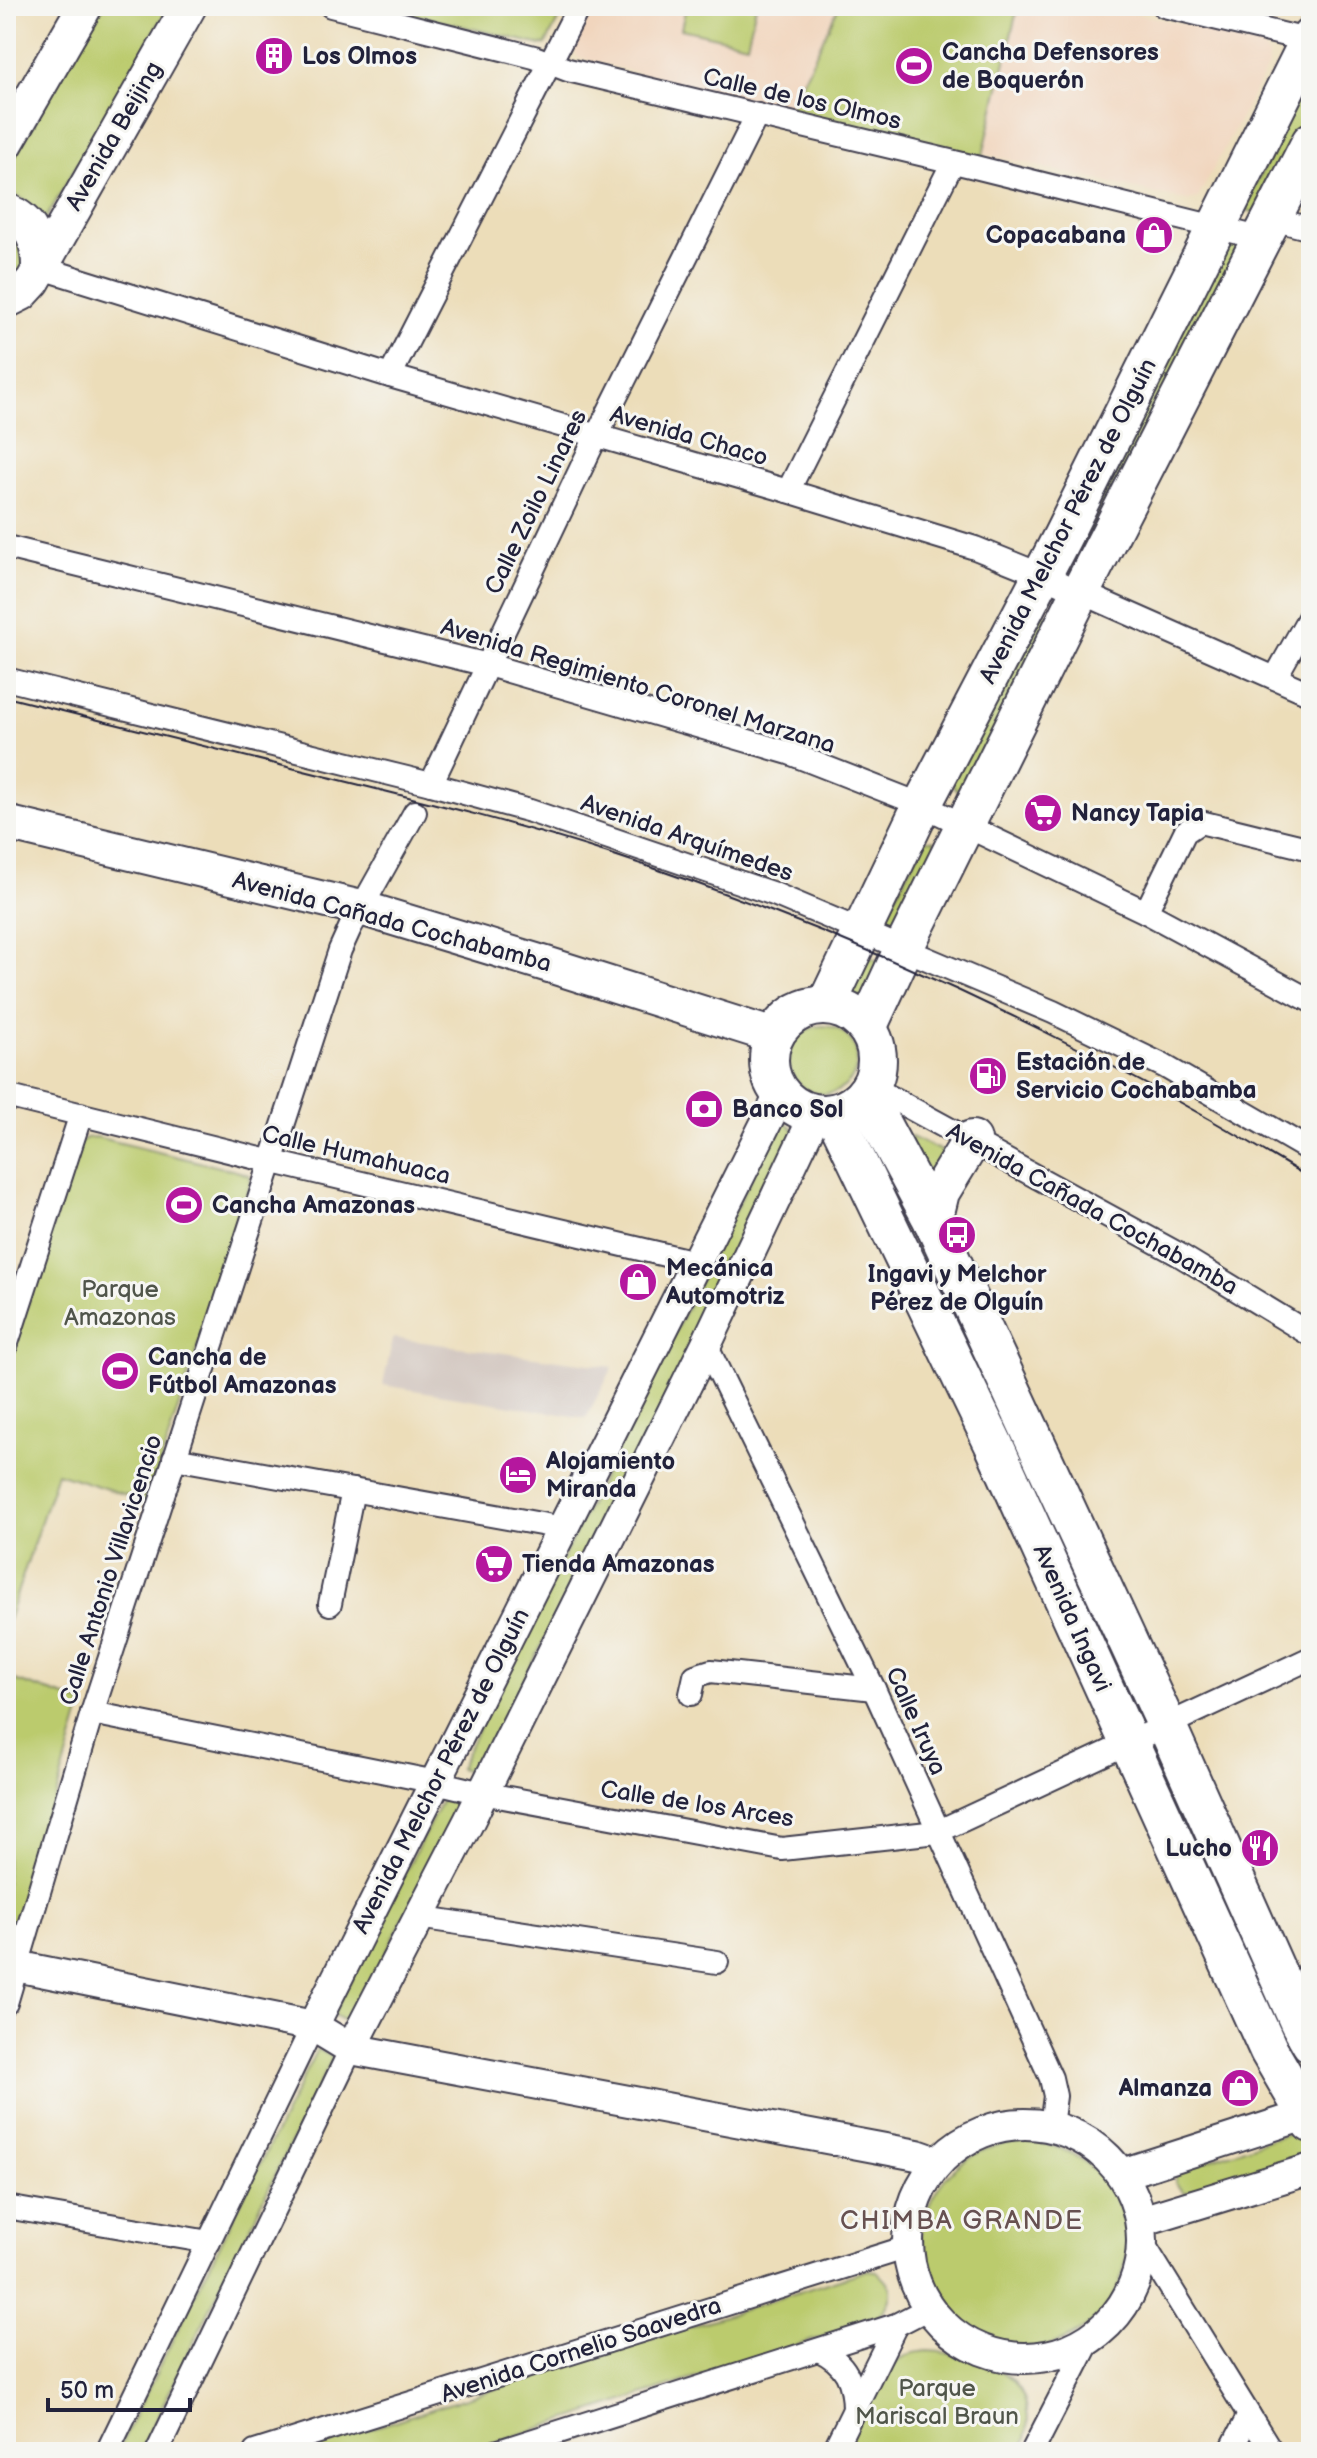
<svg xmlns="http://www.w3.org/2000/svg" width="1317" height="2458" viewBox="0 0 1317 2458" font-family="'Balsamiq Sans',sans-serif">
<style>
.built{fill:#f1d5bd}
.industrial{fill:#cec1ba}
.green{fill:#bbcb6d;stroke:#6e7654;stroke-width:2}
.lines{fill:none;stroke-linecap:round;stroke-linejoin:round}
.street-casing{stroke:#403e4e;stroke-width:26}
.secondary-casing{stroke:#403e4e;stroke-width:34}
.primary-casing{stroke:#403e4e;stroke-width:38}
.highway-casing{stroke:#403e4e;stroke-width:42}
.street{stroke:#fff;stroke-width:22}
.secondary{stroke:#fff;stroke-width:30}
.primary{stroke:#fff;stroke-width:34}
.highway{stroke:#fff;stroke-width:38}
.tram{stroke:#22223b;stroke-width:2}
.labels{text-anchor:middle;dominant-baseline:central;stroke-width:6;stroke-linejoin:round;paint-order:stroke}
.poi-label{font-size:24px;font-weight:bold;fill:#22223b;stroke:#f6f6f2;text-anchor:start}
.street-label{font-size:24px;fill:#22223b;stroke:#f6f6f2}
.park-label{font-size:24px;fill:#50554a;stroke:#f6f6f2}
.neighbourhood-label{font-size:26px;letter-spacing:2px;fill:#675151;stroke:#f6f6f2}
</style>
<rect width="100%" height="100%" fill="#f6f6f2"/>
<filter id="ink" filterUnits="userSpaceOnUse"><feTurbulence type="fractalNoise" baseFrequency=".0125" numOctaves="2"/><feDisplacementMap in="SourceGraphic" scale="16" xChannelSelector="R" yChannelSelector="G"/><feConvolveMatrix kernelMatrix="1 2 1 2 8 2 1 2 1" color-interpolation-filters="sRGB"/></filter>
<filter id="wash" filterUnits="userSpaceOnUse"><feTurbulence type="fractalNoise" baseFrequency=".006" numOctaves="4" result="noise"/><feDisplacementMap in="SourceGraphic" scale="32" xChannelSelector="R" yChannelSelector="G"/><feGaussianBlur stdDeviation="1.8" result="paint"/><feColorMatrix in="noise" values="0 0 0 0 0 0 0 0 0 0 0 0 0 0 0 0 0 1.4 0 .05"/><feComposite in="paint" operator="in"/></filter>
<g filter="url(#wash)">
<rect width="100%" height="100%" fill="#ecddb9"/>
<g class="built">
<polygon points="595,6 839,6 788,112 577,57 574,48"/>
<polygon points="1018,6 1100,6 1257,40 1268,55 1268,66 1198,198 1188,201 984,154"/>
</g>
<polygon class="industrial" points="393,1338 534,1357 613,1367 586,1418 383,1385"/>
<g class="green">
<path d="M100,6H169L45,220C33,205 23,198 6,191V172Z"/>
<polygon points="377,6 565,6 546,44 541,45"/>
<polygon points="686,6 756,6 747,44 681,29"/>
<polygon points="839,6 1018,6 982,159 786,116"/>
<polygon points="1311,69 1311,114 1263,208 1257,213 1249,211 1245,207"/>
<polygon points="6,224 20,235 25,268 6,288"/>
<polygon points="1227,240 1240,244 1081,563 1073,561 1068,557"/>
<path d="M1038,612L1051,616L966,793C957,791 954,789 951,780Z"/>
<polygon points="925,840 934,840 938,848 900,930 882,922"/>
<polygon points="865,955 883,963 866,1001 857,1003 849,999"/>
<circle cx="823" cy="1060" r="34"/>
<polygon points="781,1118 800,1135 477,1773 459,1768"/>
<polygon points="872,1120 1142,1709 1132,1714 859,1122"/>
<polygon points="96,1137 236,1171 249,1175 251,1180 148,1502 57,1473 6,1626 6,1371 79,1144 86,1138"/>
<polygon points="911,1137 946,1153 932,1180 909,1141"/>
<polygon points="6,1677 83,1703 11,1950 6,1954"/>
<polygon points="1160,1747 1287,2024 1311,2069 1311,2095 1148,1754"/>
<polygon points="443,1798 463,1800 350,2024 333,2015"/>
<polygon points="317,2049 333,2057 140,2452 117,2452"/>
<path d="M1292,2132C1306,2137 1310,2148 1301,2160L1184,2193L1175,2183L1176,2171Z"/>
<circle cx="1024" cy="2245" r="103"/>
<path d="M868,2270L877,2271C880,2275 888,2281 890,2286C895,2300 882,2314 872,2321L465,2452H297Z"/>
<path d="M927,2351C952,2352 996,2363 1014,2382C1031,2399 1031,2432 1021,2452H845C859,2423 877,2368 908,2355C914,2352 921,2352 927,2351Z"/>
</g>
</g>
<g filter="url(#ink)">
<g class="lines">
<g class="street-casing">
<g id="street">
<polyline points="331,6 534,57 568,70 975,167 1263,239"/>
<polyline points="1164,6 1311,41"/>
<polyline points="1273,219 1311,229"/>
<polyline points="39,267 390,376 788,491 975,548 1042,575 1311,694"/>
<polyline points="390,376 579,6"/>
<polyline points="788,491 953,162"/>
<polyline points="6,547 488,665 789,753 922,805 1027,855 1146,912 1311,1001"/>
<polyline points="1275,678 1311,614"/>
<polyline points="6,679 431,784 530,811 774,894 1053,1012 1164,1066 1311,1151"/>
<polyline points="431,784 596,437 757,115"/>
<polyline points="1146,912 1185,832 1200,822 1311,849"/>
<polyline points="870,1086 1178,1254 1311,1335"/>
<polyline points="6,1096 273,1162 695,1262"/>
<polyline points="706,1345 874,1689 1051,2078 1055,2096 1051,2126"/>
<polyline points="6,1346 81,1114"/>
<polyline points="174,1458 563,1528"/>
<polyline points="330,1604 353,1490"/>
<polyline points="691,1694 695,1676 711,1671 874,1689"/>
<polyline points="92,1713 436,1782 482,1793 782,1849 937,1832 1311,1658"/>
<polyline points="418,1917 717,1962"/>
<polyline points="6,2003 92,1713 340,950 350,928 415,812"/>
<polyline points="6,2207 209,2242"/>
<polyline points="1143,2243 1272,2452"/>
<path d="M819,2350C846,2363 854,2381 854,2410"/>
<polyline points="107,2452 313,2026"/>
<polyline points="157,2452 351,2049"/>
<polyline points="255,2452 908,2247"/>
<polyline points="496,2452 896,2325 929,2308"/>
<polyline points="833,2452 896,2325"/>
<polyline points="1032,2452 1090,2339"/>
<polyline points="1230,2452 1249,2415"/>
</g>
</g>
<g class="secondary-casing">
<g id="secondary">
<polyline points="6,1964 313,2026 351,2049 917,2155 937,2162"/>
<polyline points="313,2026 781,1093"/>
<polyline points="351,2049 469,1821 706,1345 816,1113"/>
<circle cx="1025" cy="2241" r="117"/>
<polyline points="1122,2174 1311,2113"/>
<polyline points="1141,2221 1311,2169"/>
</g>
</g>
<g class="primary-casing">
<g id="primary">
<polyline points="6,143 85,6"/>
<path d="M6,211C31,219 39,242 39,267"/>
<polyline points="6,301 22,293 33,281 189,6"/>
<polyline points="6,823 361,908 546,964 774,1036"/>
</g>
</g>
<g class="highway-casing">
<g id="highway">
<polyline points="826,1006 922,805 1062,537 1311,37"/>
<circle cx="823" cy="1060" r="54"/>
<polyline points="867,1028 904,948 1080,593 1311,142"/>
<polyline points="865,1094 933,1221 1167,1726 1299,2022 1311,2043"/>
<polyline points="834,1113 994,1445 1269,2051 1311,2123"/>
<polyline points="933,1221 940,1192 972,1140"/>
</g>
</g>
<use href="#street" class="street"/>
<use href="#secondary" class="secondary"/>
<use href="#primary" class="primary"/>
<use href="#highway" class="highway"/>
<path class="tram" d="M6,697C111,723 215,749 320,775C417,799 516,823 611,854C856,934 1092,1045 1311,1179"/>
</g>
</g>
<defs>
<g id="building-disc" transform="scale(2)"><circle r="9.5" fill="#b5179e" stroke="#f6f6f2"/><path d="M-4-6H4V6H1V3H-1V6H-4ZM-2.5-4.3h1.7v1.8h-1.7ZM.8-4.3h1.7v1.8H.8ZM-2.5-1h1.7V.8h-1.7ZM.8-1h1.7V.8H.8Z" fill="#fff"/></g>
<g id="stadium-disc" transform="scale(2)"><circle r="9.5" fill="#b5179e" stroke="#f6f6f2"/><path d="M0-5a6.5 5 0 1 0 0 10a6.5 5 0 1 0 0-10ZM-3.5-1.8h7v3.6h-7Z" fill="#fff"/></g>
<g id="shop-disc" transform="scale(2)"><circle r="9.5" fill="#b5179e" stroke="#f6f6f2"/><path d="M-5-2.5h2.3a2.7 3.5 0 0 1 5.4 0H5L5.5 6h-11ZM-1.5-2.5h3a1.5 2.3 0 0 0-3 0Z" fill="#fff"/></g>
<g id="supermarket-disc" transform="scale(2)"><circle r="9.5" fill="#b5179e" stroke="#f6f6f2"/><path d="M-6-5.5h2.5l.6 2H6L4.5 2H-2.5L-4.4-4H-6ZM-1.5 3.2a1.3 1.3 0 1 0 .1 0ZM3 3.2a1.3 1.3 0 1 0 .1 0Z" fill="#fff"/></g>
<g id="fuel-disc" transform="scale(2)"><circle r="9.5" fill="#b5179e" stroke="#f6f6f2"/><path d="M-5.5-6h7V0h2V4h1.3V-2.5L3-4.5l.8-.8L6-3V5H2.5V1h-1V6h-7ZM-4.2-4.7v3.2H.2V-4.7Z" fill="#fff"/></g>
<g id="bank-disc" transform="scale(2)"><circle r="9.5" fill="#b5179e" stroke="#f6f6f2"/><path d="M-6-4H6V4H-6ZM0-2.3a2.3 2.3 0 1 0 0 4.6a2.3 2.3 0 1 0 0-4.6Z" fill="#fff"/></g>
<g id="bus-disc" transform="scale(2)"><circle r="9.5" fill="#b5179e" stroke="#f6f6f2"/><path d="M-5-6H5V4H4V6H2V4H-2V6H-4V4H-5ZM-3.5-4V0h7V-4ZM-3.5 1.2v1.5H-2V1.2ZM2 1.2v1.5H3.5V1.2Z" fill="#fff"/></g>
<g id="hotel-disc" transform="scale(2)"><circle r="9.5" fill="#b5179e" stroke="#f6f6f2"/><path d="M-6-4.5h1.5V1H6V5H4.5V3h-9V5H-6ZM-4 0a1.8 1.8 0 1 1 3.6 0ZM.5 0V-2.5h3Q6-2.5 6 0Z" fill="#fff"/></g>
<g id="restaurant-disc" transform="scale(2)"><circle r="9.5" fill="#b5179e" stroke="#f6f6f2"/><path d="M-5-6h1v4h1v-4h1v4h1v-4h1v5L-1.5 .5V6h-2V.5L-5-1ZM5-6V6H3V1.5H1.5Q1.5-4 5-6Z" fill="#fff"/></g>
</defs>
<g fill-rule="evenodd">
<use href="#building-disc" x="274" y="56"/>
<use href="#stadium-disc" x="914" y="66"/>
<use href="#shop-disc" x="1154" y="235"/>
<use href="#supermarket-disc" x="1043" y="813"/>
<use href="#fuel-disc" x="988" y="1076"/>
<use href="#bank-disc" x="704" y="1109"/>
<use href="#stadium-disc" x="184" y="1205"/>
<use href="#bus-disc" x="957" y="1235"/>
<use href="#shop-disc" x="638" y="1282"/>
<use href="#stadium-disc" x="120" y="1371"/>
<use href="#hotel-disc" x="518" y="1475"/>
<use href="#supermarket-disc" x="494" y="1564"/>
<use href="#restaurant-disc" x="1260" y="1848"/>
<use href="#shop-disc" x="1240" y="2088"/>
</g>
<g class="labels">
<g class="poi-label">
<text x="942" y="52">Cancha Defensores<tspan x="942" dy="28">de Boquerón</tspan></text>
<text x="302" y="56">Los Olmos</text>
<text x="1126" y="235" text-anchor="end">Copacabana</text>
<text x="1071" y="813">Nancy Tapia</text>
<text x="1016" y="1062">Estación de<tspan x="1016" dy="28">Servicio Cochabamba</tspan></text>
<text x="732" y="1109">Banco Sol</text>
<text x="212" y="1205">Cancha Amazonas</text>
<text x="666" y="1268">Mecánica<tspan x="666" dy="28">Automotriz</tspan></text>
<text x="957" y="1274" text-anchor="middle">Ingavi y Melchor<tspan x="957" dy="28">Pérez de Olguín</tspan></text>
<text x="148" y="1357">Cancha de<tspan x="148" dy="28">Fútbol Amazonas</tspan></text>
<text x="546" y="1461">Alojamiento<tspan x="546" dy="28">Miranda</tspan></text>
<text x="522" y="1564">Tienda Amazonas</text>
<text x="1232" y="1848" text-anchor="end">Lucho</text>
<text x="1212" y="2088" text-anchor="end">Almanza</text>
</g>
<g class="street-label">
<text transform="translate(802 99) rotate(13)">Calle de los Olmos</text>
<text transform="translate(114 136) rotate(-60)">Avenida Beijing</text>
<text transform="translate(689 436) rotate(16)">Avenida Chaco</text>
<text transform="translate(536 502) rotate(-64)">Calle Zoilo Linares</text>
<text transform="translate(1068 521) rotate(-63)">Avenida Melchor Pérez de Olguín</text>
<text transform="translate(638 686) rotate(17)">Avenida Regimiento Coronel Marzana</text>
<text transform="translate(687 838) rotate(19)">Avenida Arquímedes</text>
<text transform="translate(392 922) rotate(15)">Avenida Cañada Cochabamba</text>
<text transform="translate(356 1155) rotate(13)">Calle Humahuaca</text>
<text transform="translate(1092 1209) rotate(29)">Avenida Cañada Cochabamba</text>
<text transform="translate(111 1570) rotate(-72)">Calle Antonio Villavicencio</text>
<text transform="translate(1072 1618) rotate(66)">Avenida Ingavi</text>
<text transform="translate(916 1721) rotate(66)">Calle Iruya</text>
<text transform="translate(441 1771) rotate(-63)">Avenida Melchor Pérez de Olguín</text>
<text transform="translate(697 1804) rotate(9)">Calle de los Arces</text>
<text transform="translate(581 2350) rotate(-18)">Avenida Cornelio Saavedra</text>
</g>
<g class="park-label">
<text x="120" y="1289">Parque<tspan x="120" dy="28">Amazonas</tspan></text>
<text x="937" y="2388">Parque<tspan x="937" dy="28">Mariscal Braun</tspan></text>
</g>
<g class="neighbourhood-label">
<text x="962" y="2221">CHIMBA GRANDE</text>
</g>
</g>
<rect width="1317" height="2458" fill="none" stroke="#f6f6f2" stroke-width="32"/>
<path d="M48 2398v12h142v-12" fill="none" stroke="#22223b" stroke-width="4"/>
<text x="60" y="2398" font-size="24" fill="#22223b" stroke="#f6f6f2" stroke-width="6" paint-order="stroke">50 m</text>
</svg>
